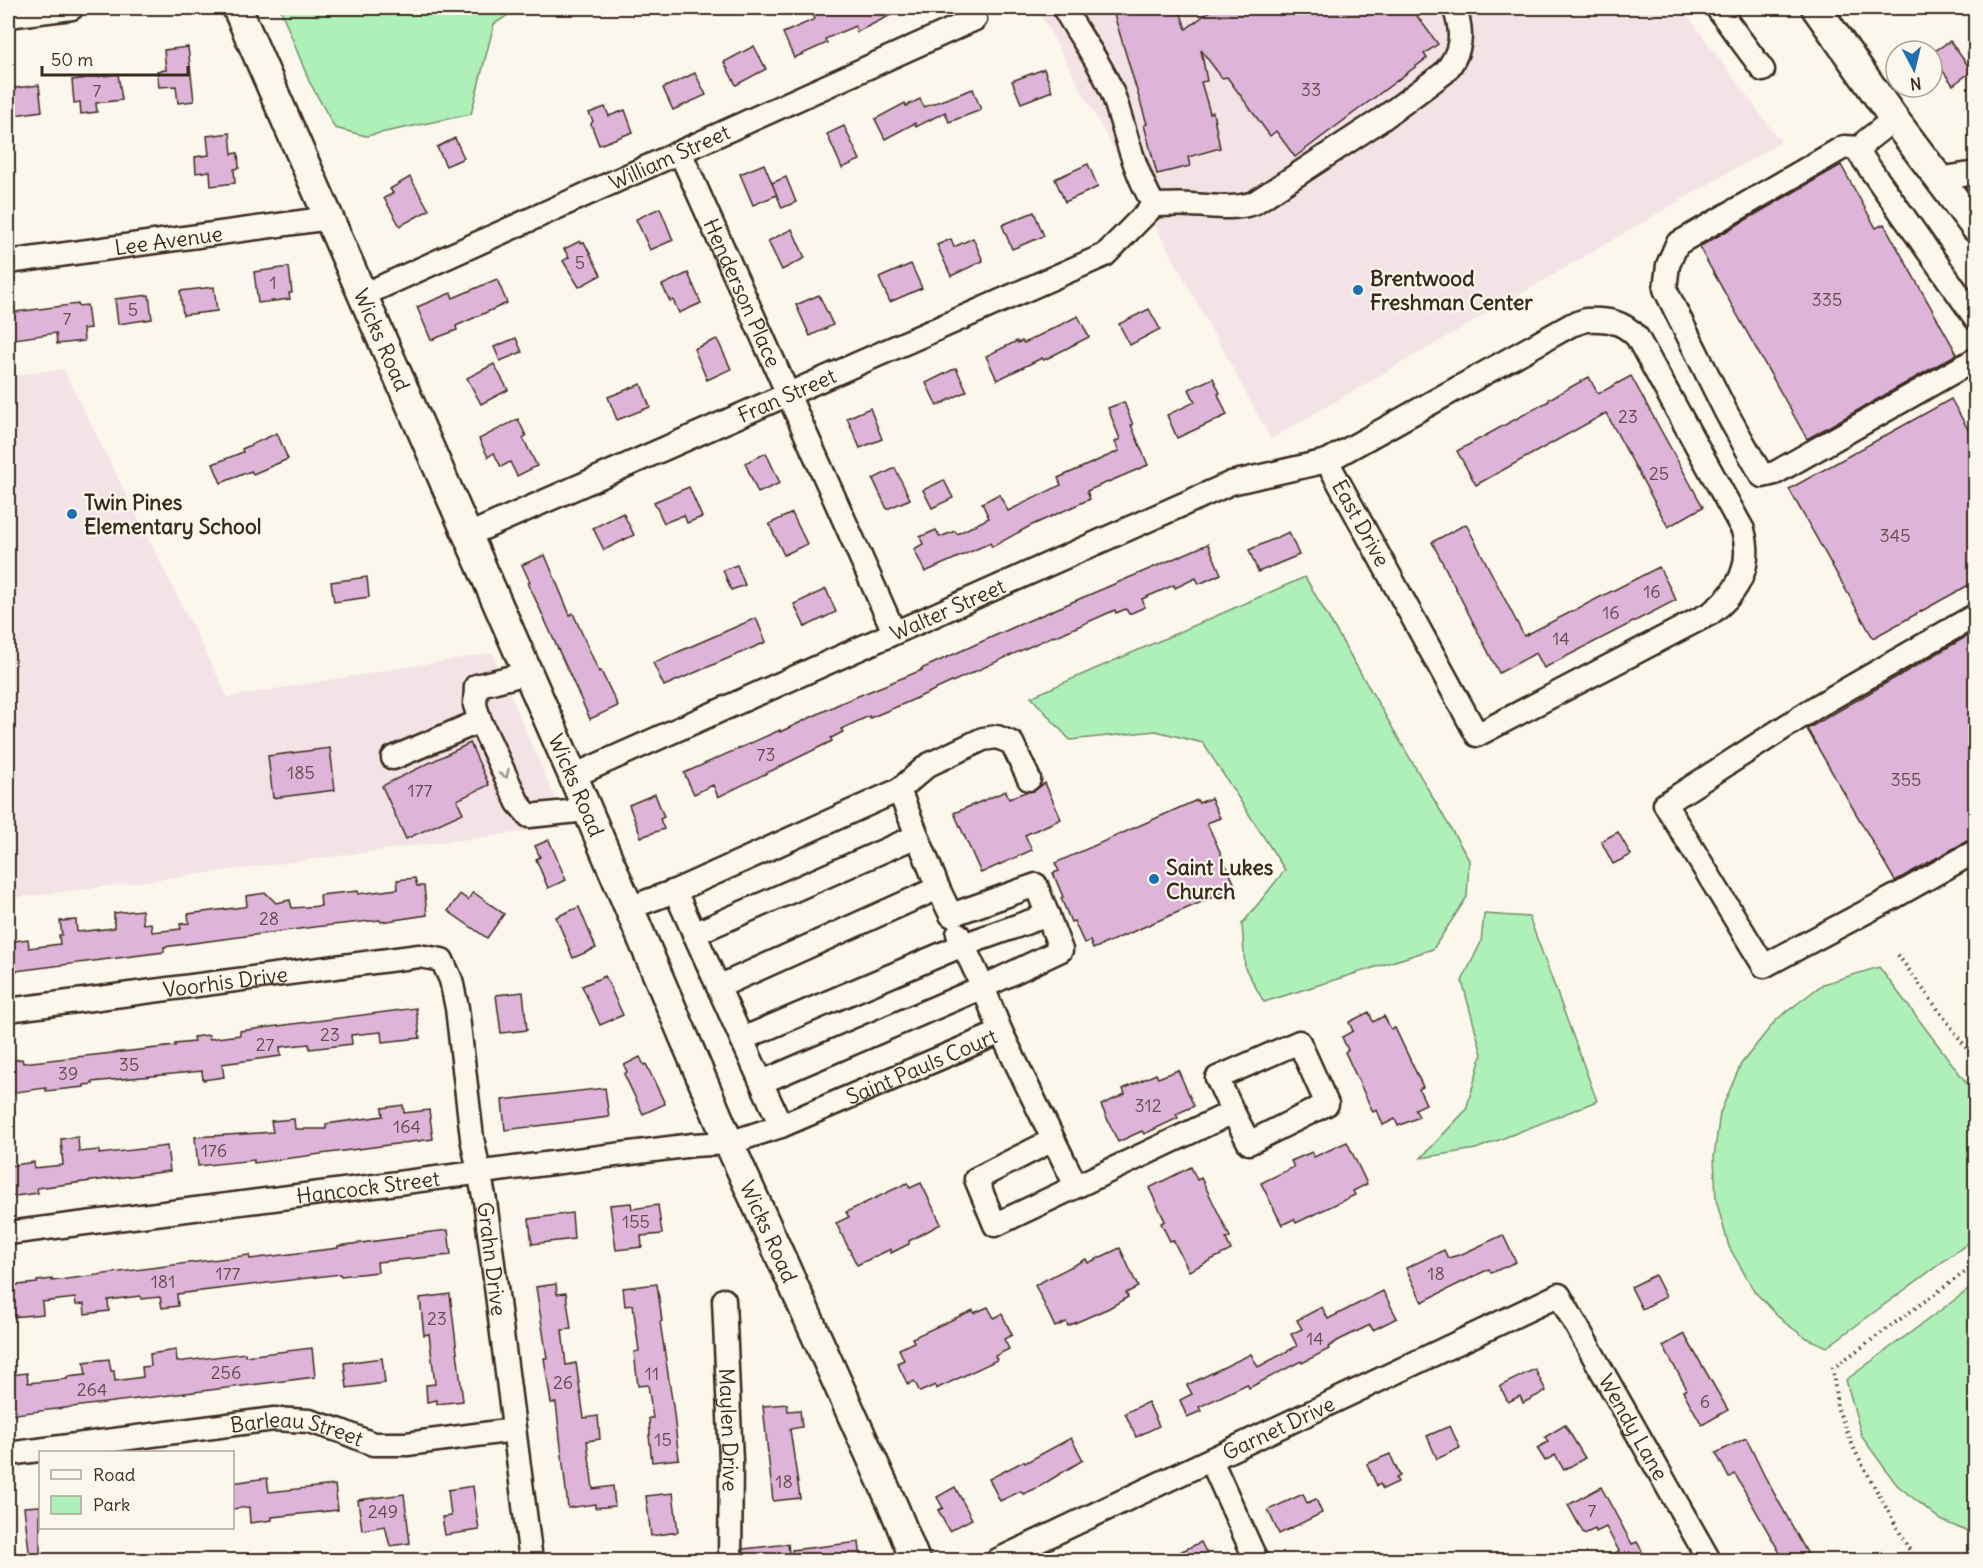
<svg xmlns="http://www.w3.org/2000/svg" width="1983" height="1568" viewBox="0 0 1983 1568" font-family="Delius,sans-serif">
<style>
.built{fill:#f3e3e6}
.green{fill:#aff0b8;stroke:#758d6b;stroke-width:1.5}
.building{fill:#dfb4d9;stroke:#3b2a1e;stroke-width:1.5}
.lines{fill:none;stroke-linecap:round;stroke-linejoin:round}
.minor-casing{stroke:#3b2a1e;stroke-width:27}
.major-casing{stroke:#3b2a1e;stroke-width:33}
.path{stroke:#3b2a1e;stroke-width:4;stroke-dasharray:1.5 4.5;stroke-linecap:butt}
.minor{stroke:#fbf7ec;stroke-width:22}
.major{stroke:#fbf7ec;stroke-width:28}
.oneway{stroke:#9b9085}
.poi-dot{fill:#1f6fb2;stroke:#fbf7ec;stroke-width:2}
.labels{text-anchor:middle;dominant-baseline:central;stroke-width:4.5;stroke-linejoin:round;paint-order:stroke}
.number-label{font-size:18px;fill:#644c4d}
.street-label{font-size:21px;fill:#3b2a1e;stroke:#fbf7ec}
.poi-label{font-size:21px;font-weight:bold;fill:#3b2a1e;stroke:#fbf7ec;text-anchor:start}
</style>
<rect width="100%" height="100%" fill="#fbf7ec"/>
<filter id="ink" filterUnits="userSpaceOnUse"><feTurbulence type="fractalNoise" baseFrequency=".0167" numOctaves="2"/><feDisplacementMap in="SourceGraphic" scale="12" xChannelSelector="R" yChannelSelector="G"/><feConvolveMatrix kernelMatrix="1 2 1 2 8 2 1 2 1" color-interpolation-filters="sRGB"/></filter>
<g filter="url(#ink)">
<g class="built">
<polygon points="1037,8 1682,8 1781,142 1271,439"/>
<polygon points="63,369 228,697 492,653 567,826 8,899 8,376"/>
</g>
<g class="green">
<polygon points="280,8 519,8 494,24 471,114 366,136 335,128 309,81"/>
<polygon points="1305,577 1469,860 1467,897 1433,949 1264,1002 1245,968 1242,924 1285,870 1203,743 1156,731 1070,740 1031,697"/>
<polygon points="1484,914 1529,917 1597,1101 1476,1149 1421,1158 1466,1110 1482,1054 1462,981 1481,942"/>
<polygon points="1879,967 1975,1094 1975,1238 1827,1347 1806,1338 1784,1322 1755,1292 1729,1247 1716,1200 1714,1157 1720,1113 1741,1064 1776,1020 1823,984"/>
<polygon points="1975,1285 1975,1535 1941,1520 1897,1485 1862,1437 1846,1380"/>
</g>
<g class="building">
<polygon points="825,8 829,8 832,14 846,8 905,8 857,32 855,26 825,39 827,43 794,58 783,33 815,19 812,13"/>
<polygon points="1112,8 1179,8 1186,29 1214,8 1411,8 1438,44 1424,54 1427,58 1295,157 1276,131 1270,136 1227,77 1222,78 1201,50 1207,81 1201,82 1210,113 1213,112 1220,148 1188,157 1190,166 1157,174 1144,125 1147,124"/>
<polygon points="1950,41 1972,71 1953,85 1932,56 1932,53"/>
<polygon points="754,46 766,69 736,85 724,62"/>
<polygon points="188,47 194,101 178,103 176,86 159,87 157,71 166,70 164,50"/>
<polygon points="1044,69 1052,91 1021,103 1012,81"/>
<polygon points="695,73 706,95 673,110 663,88"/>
<polygon points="118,74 122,100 96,103 97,112 81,114 80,102 74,103 72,80"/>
<polygon points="39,85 42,111 8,116 8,89"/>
<polygon points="973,89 981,110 949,122 945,112 916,127 915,123 885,139 875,119 905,103 906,106 920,99 924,107"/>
<polygon points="605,107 609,116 625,110 633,132 599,145 591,124 593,121 589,113"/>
<polygon points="844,126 860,160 842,168 827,134"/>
<polygon points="230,133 232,154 238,153 239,168 234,169 235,183 211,186 210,171 196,173 195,157 209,155 207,136"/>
<polygon points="455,138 464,158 446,166 437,147"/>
<polygon points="764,164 777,195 753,205 740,174"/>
<polygon points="1088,164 1098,187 1065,202 1055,179"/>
<polygon points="1841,165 1876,228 1884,224 1957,354 1807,439 1699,247"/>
<polygon points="410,177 429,210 400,226 384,198 393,193 390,189"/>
<polygon points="786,177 796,202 782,208 772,183"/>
<polygon points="660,208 673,240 650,250 636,219"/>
<polygon points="1034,212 1044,236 1012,249 1002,225"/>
<polygon points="792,229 805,258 782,270 768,241"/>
<polygon points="973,238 983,261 951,276 937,245 951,239 954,247"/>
<polygon points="580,241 581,243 584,242 601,275 579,287 563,261 569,257 564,249"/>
<polygon points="911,264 922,288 890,302 879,278"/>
<polygon points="289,267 292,293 289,293 290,299 258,303 254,272"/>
<polygon points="688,273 701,303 679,313 673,300 670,301 662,285"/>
<polygon points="497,279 507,303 456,326 457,330 431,340 417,307 451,293 453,298"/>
<polygon points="214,287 217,311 183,315 180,291"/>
<polygon points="149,295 152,319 118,324 115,299"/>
<polygon points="819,295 833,325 810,336 796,305"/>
<polygon points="78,304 78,306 87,305 90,328 83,329 84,341 57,344 56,333 8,340 8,313"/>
<polygon points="1149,309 1160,329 1130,345 1119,324"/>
<polygon points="1078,316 1089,337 1044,360 1042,358 997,380 986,356 1017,341 1018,343 1022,341 1024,343"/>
<polygon points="516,338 522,352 500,361 494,347"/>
<polygon points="717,339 731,369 707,380 694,349"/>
<polygon points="494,364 508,390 481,404 467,378"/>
<polygon points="956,368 967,391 937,406 926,383"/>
<polygon points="1631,376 1703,507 1668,527 1606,413 1476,485 1457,451 1549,401 1549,399 1589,377 1598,394"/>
<polygon points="1213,378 1220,393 1218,394 1227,415 1177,438 1167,415 1195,402 1189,389"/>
<polygon points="641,384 650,407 617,420 608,397"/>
<polygon points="1951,399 1969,431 1976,427 1976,581 1873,638 1789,489"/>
<polygon points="1124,402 1133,425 1131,425 1148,465 1087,491 1090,499 1030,526 992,547 990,543 925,572 914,549 923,544 920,537 936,530 940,537 955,531 957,534 989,518 982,503 999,494 1008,511 1061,485 1058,478 1119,451 1115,442 1120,439 1108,408"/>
<polygon points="870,408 882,439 860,448 847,418"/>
<polygon points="518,419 526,436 523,438 537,466 517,476 510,462 501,467 494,453 488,457 479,439"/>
<polygon points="277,433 288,459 253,474 251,471 221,483 213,464 243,452 242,449"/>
<polygon points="766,453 780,483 758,493 745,463"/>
<polygon points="895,468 910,499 887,509 873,479"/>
<polygon points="944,480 953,498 932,508 923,490"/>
<polygon points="689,487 702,517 687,523 684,515 664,523 654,502"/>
<polygon points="623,513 634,535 604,550 593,528"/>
<polygon points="792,513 807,544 784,555 769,524"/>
<polygon points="1466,524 1524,636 1659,567 1676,600 1544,668 1536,653 1499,673 1432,542"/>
<polygon points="1289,532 1299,555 1258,572 1249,550"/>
<polygon points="1208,544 1221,574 1199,584 1196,578 1175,588 1174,585 1142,599 1145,607 1129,614 1126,609 1116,613 1115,610 1054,637 1053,636 908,702 870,718 869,716 841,729 843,732 831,738 832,741 718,797 713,785 694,794 684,773 780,730 780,732 841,703 922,670 921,669 1023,623"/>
<polygon points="545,555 570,615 573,613 599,672 601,671 618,706 590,719 528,583 530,582 522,565"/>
<polygon points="737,565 745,585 731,590 723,570"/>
<polygon points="367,577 369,597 334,602 331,582"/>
<polygon points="826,589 836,612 805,627 794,604"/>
<polygon points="756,618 766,642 664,686 653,663"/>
<polygon points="1976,631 1976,836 1895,881 1807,729"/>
<polygon points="470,743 489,785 457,800 463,813 406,839 382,786"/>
<polygon points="330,748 335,790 273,798 268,756"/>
<polygon points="1045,783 1061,819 1025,835 1032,850 981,873 954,813 1006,791 1009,799 1025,792 1034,791"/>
<polygon points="655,794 664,817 660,819 664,829 641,837 629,805"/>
<polygon points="1211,798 1220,818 1207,823 1236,887 1093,949 1090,941 1084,943 1074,921 1071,922 1061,898 1063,897 1053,873 1059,871 1055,863 1197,800 1199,803"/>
<polygon points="1618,832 1631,855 1613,864 1601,841"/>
<polygon points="549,840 566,880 548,888 536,859 540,857 535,846"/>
<polygon points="415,878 417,886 424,886 427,915 381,922 380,920 314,927 164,947 164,952 8,972 8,942 28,939 29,948 60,944 59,935 62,935 60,921 76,920 77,932 114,928 114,913 142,910 143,924 151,923 152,932 181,929 180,924 189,923 188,914 243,907 247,906 246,896 266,893 276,903 290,900 292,908 321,906 320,895 358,891 358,894 398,889 397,880"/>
<polygon points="473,892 504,914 487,938 448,911 460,894 468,900"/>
<polygon points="579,907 596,948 573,958 556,917"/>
<polygon points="605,976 623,1015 600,1025 582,986"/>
<polygon points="523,992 527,1030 501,1033 496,995"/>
<polygon points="416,1008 420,1038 382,1042 381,1032 351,1035 352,1044 310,1049 309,1044 280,1047 281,1056 222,1064 224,1077 203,1080 202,1071 92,1082 93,1084 84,1085 84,1087 46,1091 46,1088 8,1093 8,1061 22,1059 23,1063 175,1046 175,1044 194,1042 193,1037 209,1035 209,1039 240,1035 240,1031"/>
<polygon points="1369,1012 1373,1022 1384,1016 1391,1029 1395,1028 1423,1087 1419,1089 1426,1104 1415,1109 1419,1117 1398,1126 1395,1119 1383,1125 1377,1110 1373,1112 1345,1052 1348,1050 1342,1037 1353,1031 1349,1022"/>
<polygon points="640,1057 644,1065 646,1064 665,1104 643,1114 624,1074 627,1072 624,1065"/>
<polygon points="1178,1070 1194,1106 1176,1114 1178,1118 1144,1134 1142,1131 1118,1142 1101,1105 1125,1094 1123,1089 1156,1074 1158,1078"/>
<polygon points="605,1088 609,1117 505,1130 502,1100"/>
<polygon points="403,1105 404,1113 429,1110 433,1139 254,1163 254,1160 198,1166 195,1137 273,1132 271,1121 294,1119 295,1129 326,1129 326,1124 383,1116 382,1108"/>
<polygon points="78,1137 79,1152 99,1150 99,1154 167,1146 170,1171 37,1188 38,1193 8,1197 8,1166 34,1162 34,1168 63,1165 61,1139"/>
<polygon points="1347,1142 1367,1184 1353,1191 1355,1195 1296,1223 1294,1219 1282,1225 1261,1183 1294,1167 1291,1161 1312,1152 1314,1157"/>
<polygon points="1191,1167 1197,1180 1201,1178 1211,1198 1230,1237 1226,1239 1231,1250 1189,1271 1173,1240 1170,1241 1161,1223 1165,1221 1149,1188"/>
<polygon points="907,1183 910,1188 921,1183 941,1224 909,1241 909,1244 891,1253 891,1249 857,1265 836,1223 849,1217 846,1212"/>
<polygon points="631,1203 632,1209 658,1205 662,1234 641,1236 642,1247 616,1250 610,1205"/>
<polygon points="572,1213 574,1239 532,1244 529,1219"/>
<polygon points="448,1230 451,1255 377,1262 378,1272 341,1276 340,1274 177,1294 178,1306 162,1308 160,1297 141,1299 140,1296 108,1300 109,1311 85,1314 84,1304 76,1305 75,1298 42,1302 43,1314 12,1317 12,1315 8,1315 8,1286 37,1283 37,1281 52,1279 52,1281 249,1255 250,1259 338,1248 338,1246 406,1237 406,1235"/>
<polygon points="1503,1235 1516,1262 1491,1273 1489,1269 1422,1302 1406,1268 1444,1250 1448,1258 1462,1254"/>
<polygon points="1120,1248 1138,1287 1126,1293 1128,1297 1109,1308 1068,1326 1066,1322 1055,1327 1035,1285 1086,1259 1088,1263"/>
<polygon points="1655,1275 1666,1297 1642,1309 1631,1287"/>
<polygon points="556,1284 557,1294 566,1293 571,1329 562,1330 566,1365 576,1363 584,1418 598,1416 600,1439 587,1441 593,1489 613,1486 615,1506 595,1508 595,1504 568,1508 556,1403 551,1403 544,1358 547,1358 536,1287"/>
<polygon points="657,1284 662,1321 660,1322 673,1406 679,1459 652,1462 649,1435 650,1435 649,1418 653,1418 648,1385 638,1386 634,1352 639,1351 633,1305 625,1306 623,1288"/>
<polygon points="1383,1291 1397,1318 1373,1330 1370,1325 1339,1340 1328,1347 1329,1349 1302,1363 1301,1361 1249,1388 1247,1384 1199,1407 1201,1411 1187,1417 1180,1400 1192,1394 1187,1385 1251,1354 1258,1367 1297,1346 1291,1334 1302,1329 1297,1320 1322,1307 1328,1319"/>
<polygon points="450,1294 463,1401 437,1404 437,1400 427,1402 426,1385 435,1384 429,1334 424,1335 420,1298"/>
<polygon points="988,1307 994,1318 1002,1314 1012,1335 1004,1339 1009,1349 995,1356 997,1360 936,1389 935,1385 920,1392 914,1381 908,1385 897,1363 904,1360 899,1349 914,1342 912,1338 973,1310 974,1313"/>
<polygon points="1684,1334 1728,1410 1702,1425 1683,1391 1687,1389 1663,1346"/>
<polygon points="312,1348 315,1377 8,1415 8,1375 27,1373 28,1383 67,1379 67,1377 86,1375 84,1362 109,1359 111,1371 114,1371 115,1381 143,1377 142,1367 151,1366 150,1354 176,1350 177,1362 245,1353 245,1356"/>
<polygon points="382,1358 385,1383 347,1388 344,1363"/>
<polygon points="1535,1369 1546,1391 1523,1403 1520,1396 1508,1402 1500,1386"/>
<polygon points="1148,1402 1159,1426 1136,1437 1125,1413"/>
<polygon points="787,1404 788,1411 800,1410 802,1427 790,1429 800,1498 773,1501 763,1406"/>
<polygon points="1565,1425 1585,1458 1564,1470 1555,1455 1545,1461 1537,1448 1548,1442 1545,1437"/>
<polygon points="1450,1426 1460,1448 1437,1459 1427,1436"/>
<polygon points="1071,1438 1083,1460 1037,1488 1023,1494 1021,1491 1000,1501 989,1479 1024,1461 1025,1463"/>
<polygon points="1746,1438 1764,1475 1811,1560 1784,1560 1735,1474 1729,1478 1716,1453"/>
<polygon points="1390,1454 1400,1476 1396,1478 1398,1482 1383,1489 1380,1484 1377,1486 1367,1464"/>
<polygon points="267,1478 269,1492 335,1485 338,1510 272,1517 272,1520 250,1523 249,1507 232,1509 232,1483"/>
<polygon points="473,1486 479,1530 445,1535 442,1517 451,1516 448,1490"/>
<polygon points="955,1487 972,1519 949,1531 938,1510 943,1508 937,1497"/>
<polygon points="1601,1487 1632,1544 1637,1542 1647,1560 1603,1560 1619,1551 1606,1527 1596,1532 1595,1529 1584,1534 1568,1505"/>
<polygon points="673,1493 678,1532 651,1536 646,1496"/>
<polygon points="404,1494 410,1543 390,1546 385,1526 362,1530 358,1500"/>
<polygon points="1303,1494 1307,1503 1316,1499 1322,1513 1279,1534 1268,1510"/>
<polygon points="40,1506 40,1560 30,1560 24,1507"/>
<polygon points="859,1542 861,1560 792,1560 792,1550"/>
<polygon points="1201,1542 1210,1560 1163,1560"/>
<polygon points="788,1544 790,1560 743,1560 744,1549"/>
</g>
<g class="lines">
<g class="minor-casing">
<g id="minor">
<polyline points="1717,8 1763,70"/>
<polyline points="8,16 72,8"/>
<polyline points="1894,119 1866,141 1859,153 1976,319"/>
<polyline points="1862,148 1844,147 1677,244 1668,265 1665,289 1726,412 1762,476 1775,473 1976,359"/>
<path id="s1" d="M680,152L894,632"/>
<polyline points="1938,179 1976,173"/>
<path d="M1154,205C1167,205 1180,204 1192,205C1214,206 1233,210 1254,203L1382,119L1444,73C1462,53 1464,32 1454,8"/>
<path id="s2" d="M8,262L330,218"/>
<path id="s3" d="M363,295L975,19"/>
<path d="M1586,320C1606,319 1623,321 1637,337L1743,530C1753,565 1739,592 1711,613L1477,735L1327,461L1571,325Z"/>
<path id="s4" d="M468,535L1105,255L1154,205C1134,171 1126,134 1114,97C1102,64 1080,38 1064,8"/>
<polyline points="1976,615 1816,707 1665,804 1764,966 1896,896 1976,851"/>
<polyline points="480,721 518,803 529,816 587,810"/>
<polyline points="393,758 480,721 475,705 476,686 528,673"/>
<path id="s5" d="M573,776L1231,483L1327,461"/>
<polyline points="899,790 928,765 983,739 997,737 1012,743 1029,779"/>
<polyline points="675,891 781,1126"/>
<polyline points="629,908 675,891 899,790 938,888 951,915 1036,885 1061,950 983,987 1001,1032 1076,1186"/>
<polyline points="694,934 917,836"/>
<polyline points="718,987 938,888"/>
<path id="s6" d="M8,1010L419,956L442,960L451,980L457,1008L472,1138L485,1201L531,1560"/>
<polyline points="742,1039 963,945 1048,915"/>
<polyline points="762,1082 983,987 958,934"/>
<polyline points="1053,1140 976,1179 995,1225 1233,1112 1249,1143 1327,1104 1299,1042 1217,1078 1233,1112"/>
<path id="s7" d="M8,1233L693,1145L729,1143L781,1126L1001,1032"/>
<path id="s8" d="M724,1300L731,1461L730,1560"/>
<path id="s9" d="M8,1454L274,1419L309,1421L341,1431L373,1444H407L514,1430"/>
<polyline points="1211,1460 1256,1560"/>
<path id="s10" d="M998,1560L1559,1295L1709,1560"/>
</g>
</g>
<g class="major-casing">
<g id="major">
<path id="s11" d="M237,8L573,776L729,1143L894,1508L915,1560"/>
<polyline points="1816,8 1894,119 1976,228"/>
</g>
</g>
<g class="path">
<polyline points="1898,955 1976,1061"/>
<polyline points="1915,1560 1855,1451 1837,1407 1833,1368 1976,1264"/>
</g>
<use href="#minor" class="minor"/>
<use href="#major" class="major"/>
</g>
<defs><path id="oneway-chevron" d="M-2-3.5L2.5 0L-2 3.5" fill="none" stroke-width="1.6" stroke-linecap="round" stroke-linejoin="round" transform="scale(1.5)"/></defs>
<use class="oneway" href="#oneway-chevron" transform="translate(505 774) rotate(65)"/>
</g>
<g class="poi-dot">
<circle cx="1358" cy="290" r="6"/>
<circle cx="72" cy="514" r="6"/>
<circle cx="1154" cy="879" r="6"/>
</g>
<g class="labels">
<g class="number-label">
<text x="1311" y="89">33</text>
<text x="97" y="90">7</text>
<text x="580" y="262">5</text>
<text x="273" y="282">1</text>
<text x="1827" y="299">335</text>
<text x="133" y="309">5</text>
<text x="67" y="318">7</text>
<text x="1628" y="416">23</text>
<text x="1659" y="473">25</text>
<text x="1895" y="535">345</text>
<text x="1652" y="591">16</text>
<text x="1611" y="612">16</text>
<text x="1561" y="638">14</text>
<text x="766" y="754">73</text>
<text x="301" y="772">185</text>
<text x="1906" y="779">355</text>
<text x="420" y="790">177</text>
<text x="269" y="918">28</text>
<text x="330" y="1034">23</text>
<text x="265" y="1044">27</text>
<text x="129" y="1064">35</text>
<text x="68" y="1073">39</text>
<text x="1148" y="1105">312</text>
<text x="407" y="1126">164</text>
<text x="214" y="1150">176</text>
<text x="636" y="1221">155</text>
<text x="228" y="1273">177</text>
<text x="1436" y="1273">18</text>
<text x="163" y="1281">181</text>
<text x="437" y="1318">23</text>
<text x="1315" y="1338">14</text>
<text x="226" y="1372">256</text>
<text x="652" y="1373">11</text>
<text x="563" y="1382">26</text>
<text x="92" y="1389">264</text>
<text x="1705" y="1401">6</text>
<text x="663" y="1439">15</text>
<text x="784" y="1481">18</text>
<text x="1592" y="1510">7</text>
<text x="383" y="1511">249</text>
</g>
<g class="street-label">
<text stroke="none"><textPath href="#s3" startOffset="336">William Street</textPath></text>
<text stroke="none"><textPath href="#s2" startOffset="162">Lee Avenue</textPath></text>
<text stroke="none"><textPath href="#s1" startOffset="154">Henderson Place</textPath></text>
<text stroke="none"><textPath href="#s11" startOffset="362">Wicks Road</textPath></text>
<text stroke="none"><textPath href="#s4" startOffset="348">Fran Street</textPath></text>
<text transform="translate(1361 523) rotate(61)">East Drive</text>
<text stroke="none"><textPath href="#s5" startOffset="410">Walter Street</textPath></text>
<text stroke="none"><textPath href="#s11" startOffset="848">Wicks Road</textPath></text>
<text stroke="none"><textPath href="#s6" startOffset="219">Voorhis Drive</textPath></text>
<text stroke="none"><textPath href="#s7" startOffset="934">Saint Pauls Court</textPath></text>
<text stroke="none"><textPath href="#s7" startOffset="363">Hancock Street</textPath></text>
<text stroke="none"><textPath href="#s11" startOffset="1334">Wicks Road</textPath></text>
<text stroke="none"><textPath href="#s6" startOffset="742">Grahn Drive</textPath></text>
<text stroke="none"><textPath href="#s10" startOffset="310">Garnet Drive</textPath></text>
<text stroke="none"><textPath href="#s10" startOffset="772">Wendy Lane</textPath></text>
<text stroke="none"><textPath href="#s8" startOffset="130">Maylen Drive</textPath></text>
<text stroke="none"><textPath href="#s9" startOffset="292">Barleau Street</textPath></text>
</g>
<g class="poi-label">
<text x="1370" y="278">Brentwood<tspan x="1370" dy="24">Freshman Center</tspan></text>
<text x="84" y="502">Twin Pines<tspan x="84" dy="24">Elementary School</tspan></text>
<text x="1166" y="867">Saint Lukes<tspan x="1166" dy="24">Church</tspan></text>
</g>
</g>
<rect width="1983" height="1568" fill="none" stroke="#fbf7ec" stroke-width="30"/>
<rect x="15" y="15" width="1953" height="1538" fill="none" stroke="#3b2a1e" stroke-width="2" filter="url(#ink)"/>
<rect x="39" y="1451" width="195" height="78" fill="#fbf7ec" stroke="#aea59a" stroke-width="1.5"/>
<rect x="51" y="1470" width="30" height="9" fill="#fbf7ec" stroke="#aea59a" stroke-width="1.5"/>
<text x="93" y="1481" font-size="18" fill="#3b2a1e">Road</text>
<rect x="51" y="1496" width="30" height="18" fill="#aff0b8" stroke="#aea59a" stroke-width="1.5"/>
<text x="93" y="1511" font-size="18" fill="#3b2a1e">Park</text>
<g transform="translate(1914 69) rotate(173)"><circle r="28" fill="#fbf7ec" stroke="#aea59a" stroke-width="1.5"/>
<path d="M0-4.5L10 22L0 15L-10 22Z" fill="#1f6fb2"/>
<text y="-9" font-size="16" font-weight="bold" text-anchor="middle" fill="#3b2a1e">N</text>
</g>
<path d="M42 66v9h146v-9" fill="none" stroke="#3b2a1e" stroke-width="3"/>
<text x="51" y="66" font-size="18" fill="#3b2a1e" stroke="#fbf7ec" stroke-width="4.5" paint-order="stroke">50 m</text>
</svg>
